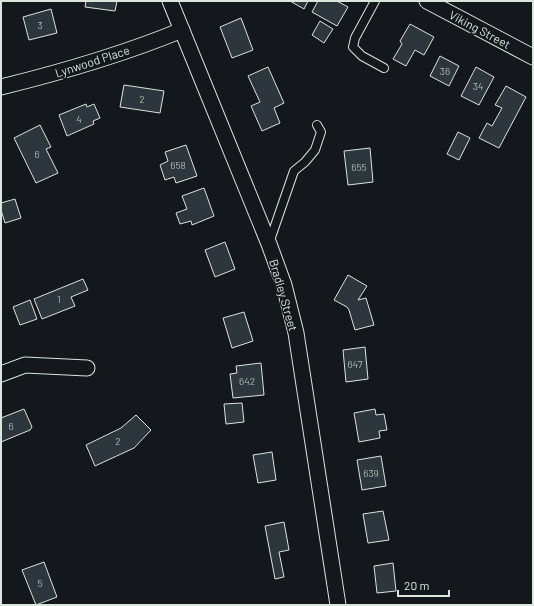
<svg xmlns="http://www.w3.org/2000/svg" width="534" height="606" viewBox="0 0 534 606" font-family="Barlow,sans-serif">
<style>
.building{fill:#2c363c;stroke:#d8e6dc}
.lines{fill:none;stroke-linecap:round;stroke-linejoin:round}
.service-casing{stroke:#d8e6dc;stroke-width:10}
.minor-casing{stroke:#d8e6dc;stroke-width:17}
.service{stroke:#14181c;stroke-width:8}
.minor{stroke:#14181c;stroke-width:15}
.labels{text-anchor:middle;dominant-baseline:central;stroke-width:3;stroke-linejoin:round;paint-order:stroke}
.number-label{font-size:10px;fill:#adbab4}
.street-label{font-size:12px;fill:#d8e6dc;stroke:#14181c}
</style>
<rect width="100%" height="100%" fill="#14181c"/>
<g class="building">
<polygon points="86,1 117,1 115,11 85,7"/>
<polygon points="290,1 308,1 304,9"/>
<polygon points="318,1 337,1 348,7 337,26 312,12"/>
<polygon points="51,9 57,33 29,40 23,17"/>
<polygon points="241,18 253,50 232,58 220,27"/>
<polygon points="320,21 333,29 324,43 312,35"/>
<polygon points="410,24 434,37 424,55 415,50 406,66 393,59 402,44 400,41"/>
<polygon points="440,56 459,66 449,86 430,76"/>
<polygon points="268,67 284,103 274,108 280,123 262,131 251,106 260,102 248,76"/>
<polygon points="476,67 494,77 479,105 461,96"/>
<polygon points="124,85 164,91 160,113 120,107"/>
<polygon points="506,86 526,97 499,148 479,138 487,123 492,126 502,108 495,105"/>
<polygon points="86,104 87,107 94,104 100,118 93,121 94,124 67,136 59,115"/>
<polygon points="40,125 51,147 46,149 58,173 36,183 14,138"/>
<polygon points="458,132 470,138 459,160 447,154"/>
<polygon points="186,145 197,176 176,183 174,177 165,180 160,165 168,161 165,152"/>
<polygon points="370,148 373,182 348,185 344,151"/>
<polygon points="204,188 214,216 192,225 191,221 180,224 176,213 187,209 182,196"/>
<polygon points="15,199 21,218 5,223 1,210 1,203"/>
<polygon points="225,242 235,269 215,277 205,250"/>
<polygon points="348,275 367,286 358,300 366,298 374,325 355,330 349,310 347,307 334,300"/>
<polygon points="83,279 88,290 71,297 75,306 42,319 34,299"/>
<polygon points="30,300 37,319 20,325 13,307"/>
<polygon points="244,312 253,341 232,348 223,318"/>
<polygon points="365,347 368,379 346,382 343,350"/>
<polygon points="261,363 264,395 233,398 230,374 237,373 236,366"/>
<polygon points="242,403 244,422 226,424 224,404"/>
<polygon points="24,409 32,427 30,430 1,442 1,418"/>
<polygon points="375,409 376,415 384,414 387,430 379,431 380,438 359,442 354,413"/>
<polygon points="136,415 151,430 134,448 95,466 86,445 121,428"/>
<polygon points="272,452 276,480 258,483 253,455"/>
<polygon points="381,456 386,486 362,490 357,460"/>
<polygon points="383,511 389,540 368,543 363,514"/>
<polygon points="284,522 289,550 279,552 284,577 275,579 265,526"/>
<polygon points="44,562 57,597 36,605 22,570"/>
<polygon points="393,563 396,591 377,593 374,566"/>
</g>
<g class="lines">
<g class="service-casing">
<g id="service">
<polyline points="375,1 355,38 353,47 362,56 384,68"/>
<polyline points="269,243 294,171 305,162 315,150 321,132 317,125"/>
</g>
</g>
<g class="minor-casing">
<g id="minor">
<polyline points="170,1 269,244 284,285 296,333 338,605"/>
<polyline points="427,1 533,57"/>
<path d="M1,87C62,72 124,54 182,30"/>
<polyline points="1,374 25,365 87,368"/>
</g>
</g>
<use href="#service" class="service"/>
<use href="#minor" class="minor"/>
</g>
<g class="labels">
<g class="number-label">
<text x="40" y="25">3</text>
<text x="445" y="71">36</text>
<text x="478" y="86">34</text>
<text x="142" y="99">2</text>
<text x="79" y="119">4</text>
<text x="37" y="154">6</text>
<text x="178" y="165">658</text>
<text x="359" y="167">655</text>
<text x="59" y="299">1</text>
<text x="355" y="364">647</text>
<text x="247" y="381">642</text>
<text x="11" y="426">6</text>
<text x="118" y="441">2</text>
<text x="371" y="473">639</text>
<text x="40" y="583">5</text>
</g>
<g class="street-label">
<text transform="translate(480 29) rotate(28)">Viking Street</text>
<text transform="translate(92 61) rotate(-18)">Lynwood Place</text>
<text transform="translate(284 295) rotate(74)">Bradley Street</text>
</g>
</g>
<rect width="534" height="606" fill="none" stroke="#d8e6dc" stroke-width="4"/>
<path d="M398 590v6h51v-6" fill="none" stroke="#d8e6dc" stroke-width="2"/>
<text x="404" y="590" font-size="12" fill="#d8e6dc" stroke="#14181c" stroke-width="3" paint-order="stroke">20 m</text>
</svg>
